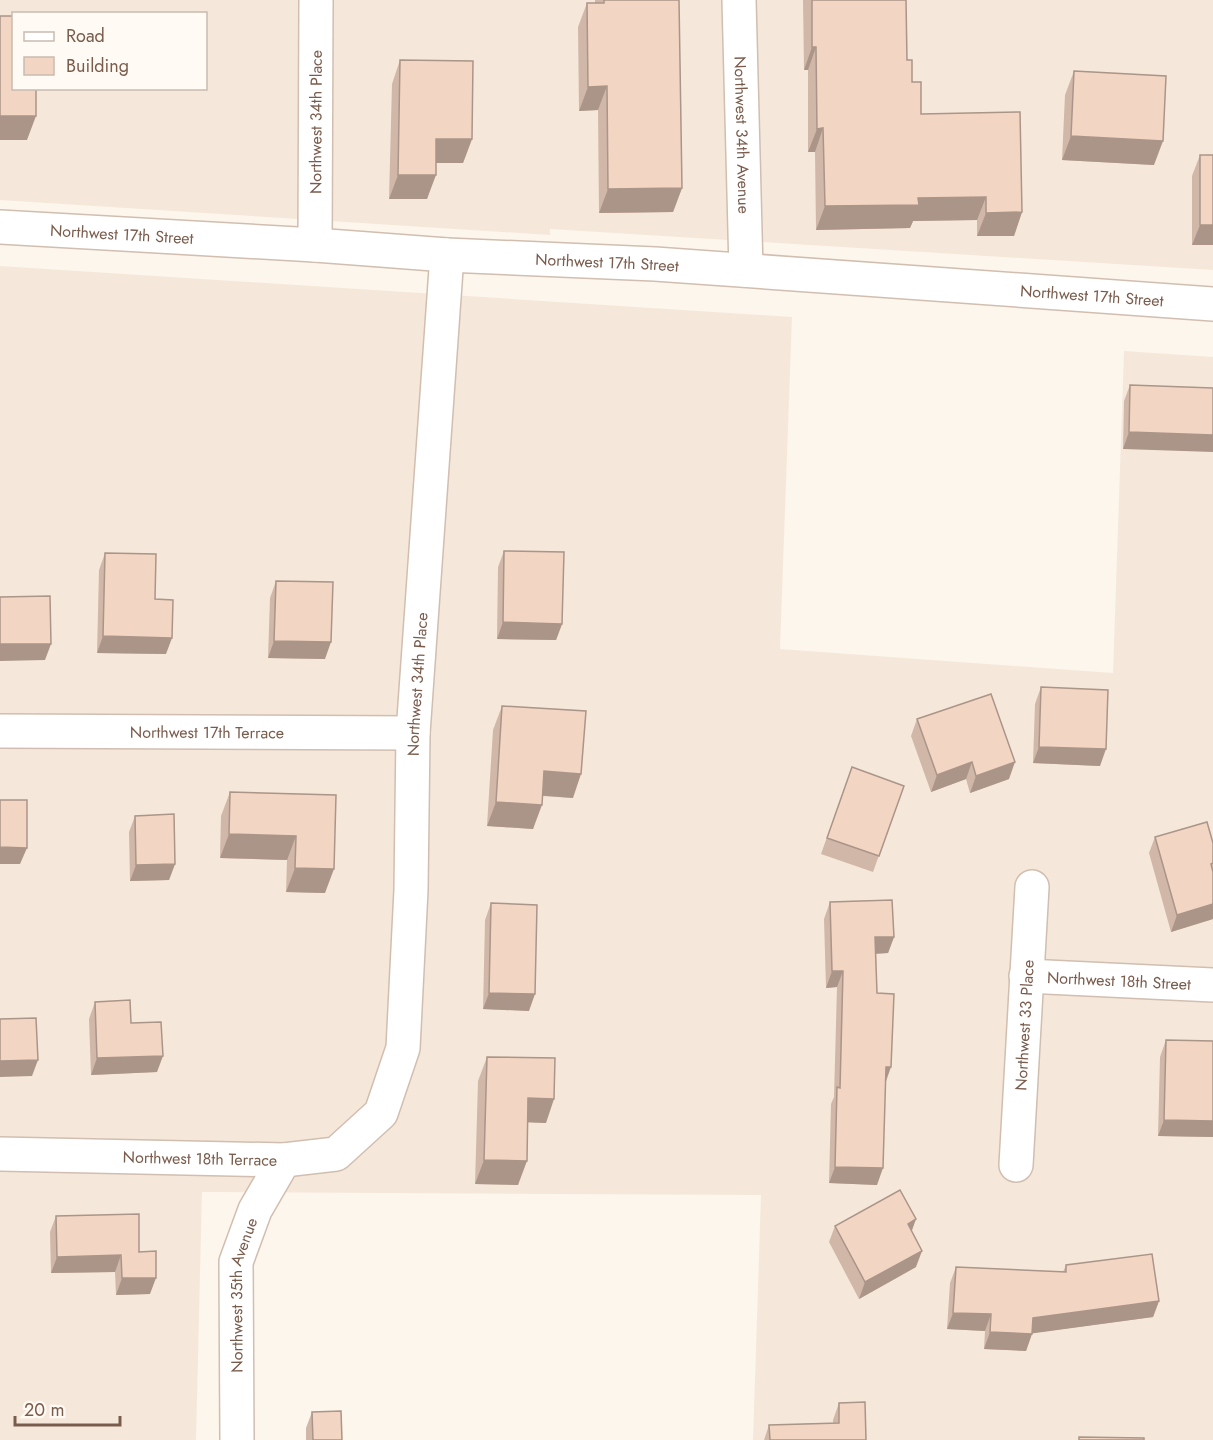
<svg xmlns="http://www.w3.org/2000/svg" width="1213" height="1440" viewBox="0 0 1213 1440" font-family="Jost,sans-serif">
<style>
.residential{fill:#f5e8da;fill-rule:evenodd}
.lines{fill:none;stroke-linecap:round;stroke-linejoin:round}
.minor-casing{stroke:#d1beb0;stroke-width:36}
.minor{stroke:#fff;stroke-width:33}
.wall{fill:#d1b7a8}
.shaded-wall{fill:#aa9588}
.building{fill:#f3d5c3;stroke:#aa9588;stroke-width:1.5}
.labels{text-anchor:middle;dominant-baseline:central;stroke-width:4.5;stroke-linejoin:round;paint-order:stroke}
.street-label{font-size:16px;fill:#7a5c4d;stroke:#fffaf3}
</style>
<rect width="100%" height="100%" fill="#fdf6ec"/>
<g class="residential">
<path d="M0,0H1213V270L550,229V235L0,200ZM14,14H206V88H14Z"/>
<polygon points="0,266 792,317 780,649 1113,673 1124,351 1213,357 1213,1440 753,1440 761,1195 202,1192 196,1440 0,1440"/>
</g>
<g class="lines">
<g class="minor-casing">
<g id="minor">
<path id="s1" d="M739,0L746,270"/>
<path id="s2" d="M0,227L315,245L447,255L655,264L1213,304"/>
<path id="s3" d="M315,245L316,0"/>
<path id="s4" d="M0,731L413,733"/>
<path id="s5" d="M1026,976L1213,985"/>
<path id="s6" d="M0,1154L284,1160L336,1154L381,1113L403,1048L411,890L413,733L447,255"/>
<path id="s7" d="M1016,1165L1032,887"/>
<path id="s8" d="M237,1440L236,1262L255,1210L284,1160"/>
</g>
</g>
<use href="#minor" class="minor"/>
</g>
<g class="wall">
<polygon points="595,0 679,0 682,188 673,212 599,213 598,110 579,111 578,27 587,3 595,3"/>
<polygon points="803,0 906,0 907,60 921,114 1022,212 1014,236 977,236 977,220 913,221 910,228 816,230 815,152 808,152 808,70 804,70"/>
<polygon points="400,60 472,139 463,163 436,163 427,199 389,199 392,84"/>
<polygon points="1074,71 1154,165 1062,160 1065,95"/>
<polygon points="1200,155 1213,245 1192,245 1192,176"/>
<polygon points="1130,385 1213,388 1123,449 1124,401"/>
<polygon points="504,551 562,624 556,640 497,639 498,567"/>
<polygon points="105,553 155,599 166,654 97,653 99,570"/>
<polygon points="276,581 325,659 268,658 270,598"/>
<polygon points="1041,687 1100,766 1033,763 1035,704"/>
<polygon points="502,706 573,798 542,796 533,829 487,826 493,730"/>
<polygon points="917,719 1009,779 970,793 966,779 931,792 911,736"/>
<polygon points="852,767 904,786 873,872 821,854"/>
<polygon points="230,792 336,795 325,893 286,892 287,860 220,858 221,816"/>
<polygon points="135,816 175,864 169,880 130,881 129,832"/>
<polygon points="1155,837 1213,843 1213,919 1171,932 1149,853"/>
<polygon points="830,902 894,937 888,953 876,954 877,993 886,1083 877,1185 829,1183 831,1104 834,1097 837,987 826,988 824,919"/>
<polygon points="491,903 529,1011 483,1009 485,920"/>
<polygon points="95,1002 131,1023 157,1072 91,1075 89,1019"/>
<polygon points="1166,1040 1213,1041 1213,1137 1158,1136 1160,1057"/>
<polygon points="487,1057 546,1123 528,1122 518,1185 475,1184 478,1081"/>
<polygon points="56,1216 139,1252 150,1294 116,1295 115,1272 51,1273 50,1232"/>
<polygon points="835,1226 911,1231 916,1267 859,1299 829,1242"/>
<polygon points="1066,1265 1159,1301 1153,1317 1032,1333 1026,1351 984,1349 985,1331 947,1329 950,1283 956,1267 1063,1272"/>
<polygon points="839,1403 866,1440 764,1440 769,1425 833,1423 833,1420"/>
<polygon points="312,1412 342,1440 306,1440 306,1428"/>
</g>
<g class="shaded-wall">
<polygon points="812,47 816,47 808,70 804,70"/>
<polygon points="607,86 598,110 579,111 588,87"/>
<polygon points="0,116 36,116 27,140 0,140"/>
<polygon points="823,128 815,152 808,152 817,129"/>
<polygon points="1071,136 1163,141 1154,165 1062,160"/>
<polygon points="436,139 472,139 463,163 427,163"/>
<polygon points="398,175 436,175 427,199 389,199"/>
<polygon points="682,188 673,212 599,213 608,189"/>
<polygon points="986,197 977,220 913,221 910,228 816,230 825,206 918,198"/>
<polygon points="1022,212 1014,236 977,236 986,213"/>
<polygon points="1200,225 1213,225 1213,245 1192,245"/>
<polygon points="1129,432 1213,435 1213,452 1123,449"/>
<polygon points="503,622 562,624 556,640 497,639"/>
<polygon points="103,636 172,638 166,654 97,653"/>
<polygon points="274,641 331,642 325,659 268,658"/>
<polygon points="0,644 51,644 45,660 0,661"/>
<polygon points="1039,747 1106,749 1100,766 1033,763"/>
<polygon points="972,762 966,779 931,792 937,775"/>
<polygon points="1015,762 1009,779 970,793 976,776"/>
<polygon points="544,771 581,774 573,798 535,795"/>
<polygon points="496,802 542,805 533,829 487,826"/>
<polygon points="229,834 296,836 287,860 220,858"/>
<polygon points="0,847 27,848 20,864 0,864"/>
<polygon points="175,864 169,880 130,881 136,865"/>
<polygon points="295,868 334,869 325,893 286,892"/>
<polygon points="1213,904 1213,919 1171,932 1177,915"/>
<polygon points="875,937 894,937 888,953 869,954"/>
<polygon points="832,971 843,971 837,987 826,988"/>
<polygon points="489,993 535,994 529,1011 483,1009"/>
<polygon points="163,1056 157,1072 91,1075 97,1058"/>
<polygon points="38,1060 32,1076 0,1077 0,1061"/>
<polygon points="886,1067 891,1067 885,1084"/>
<polygon points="528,1098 554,1099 546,1123 519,1122"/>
<polygon points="1164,1120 1213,1121 1213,1137 1158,1136"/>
<polygon points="484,1160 527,1161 518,1185 475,1184"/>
<polygon points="835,1167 883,1168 877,1185 829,1183"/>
<polygon points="916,1219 910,1236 908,1224"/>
<polygon points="922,1251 916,1267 859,1299 865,1282"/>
<polygon points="121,1255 115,1272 51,1273 57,1257"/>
<polygon points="122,1278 156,1278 150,1294 116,1295"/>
<polygon points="1159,1301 1153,1317 1028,1334 1032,1334 1026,1351 984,1349 990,1332 1033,1318"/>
<polygon points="953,1313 991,1314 985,1331 947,1329"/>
</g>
<g class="building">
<polygon points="604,0 679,0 682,188 608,189 607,86 588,87 587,3 604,3"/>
<polygon points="812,0 906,0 907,60 912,60 912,82 921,82 921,114 1020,112 1022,212 986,213 986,197 918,198 919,205 825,206 823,128 817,129 816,47 812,47"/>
<polygon points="0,16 14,16 14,88 36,88 36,116 0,116"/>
<polygon points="400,60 473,61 472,139 436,139 436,175 398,175"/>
<polygon points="1074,71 1166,76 1163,141 1071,136"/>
<rect x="1200" y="155" width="13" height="70"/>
<polygon points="1130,385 1213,388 1213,435 1129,432"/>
<polygon points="504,551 564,552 562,624 503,622"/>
<polygon points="105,553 156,554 155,599 173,600 172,638 103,636"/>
<polygon points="276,581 333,582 331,642 274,641"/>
<polygon points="50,596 51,644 0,644 0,597"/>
<polygon points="1041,687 1108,690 1106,749 1039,747"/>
<polygon points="991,694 1015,762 976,776 972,762 937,775 917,719"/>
<polygon points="502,706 586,711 581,774 544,771 542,805 496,802"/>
<polygon points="852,767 904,786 879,856 827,838"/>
<polygon points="230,792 336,795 334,869 295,868 296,836 229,834"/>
<polygon points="0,800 27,800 27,848 0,847"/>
<polygon points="174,814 175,864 136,865 135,816"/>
<polygon points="1207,822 1213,843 1213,863 1211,864 1213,872 1213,904 1177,915 1155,837"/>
<polygon points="892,900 894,937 875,937 877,993 894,994 891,1067 886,1067 883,1168 835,1167 837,1087 840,1088 843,971 832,971 830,902"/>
<polygon points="491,903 537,905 535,994 489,993"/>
<polygon points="130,1000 131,1023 161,1022 163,1056 97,1058 95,1002"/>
<polygon points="36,1018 38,1060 0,1061 0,1019"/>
<polygon points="1166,1040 1213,1041 1213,1121 1164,1120"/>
<polygon points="487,1057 555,1058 554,1099 528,1098 527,1161 484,1160"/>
<polygon points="900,1190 916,1219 908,1224 922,1251 865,1282 835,1226"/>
<polygon points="139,1214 139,1252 156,1251 156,1278 122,1278 121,1255 57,1257 56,1216"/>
<polygon points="1152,1254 1159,1301 1033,1318 1032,1334 990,1332 991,1314 953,1313 956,1267 1066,1272 1066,1265"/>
<polygon points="865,1402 866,1440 770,1440 769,1425 839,1423 839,1403"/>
<polygon points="341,1411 342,1440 313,1440 312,1412"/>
<polygon points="1079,1437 1144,1438 1144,1440 1079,1440"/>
</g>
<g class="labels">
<g class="street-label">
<text stroke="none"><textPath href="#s3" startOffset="123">Northwest 34th Place</textPath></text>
<text stroke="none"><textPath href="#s1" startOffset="135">Northwest 34th Avenue</textPath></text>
<text stroke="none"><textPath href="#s2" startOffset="122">Northwest 17th Street</textPath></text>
<text stroke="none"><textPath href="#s2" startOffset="608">Northwest 17th Street</textPath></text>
<text stroke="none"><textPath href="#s2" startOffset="1094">Northwest 17th Street</textPath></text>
<text stroke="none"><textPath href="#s6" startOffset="830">Northwest 34th Place</textPath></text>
<text stroke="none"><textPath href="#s4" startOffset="207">Northwest 17th Terrace</textPath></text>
<text stroke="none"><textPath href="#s5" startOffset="93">Northwest 18th Street</textPath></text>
<text stroke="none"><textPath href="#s7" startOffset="140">Northwest 33 Place</textPath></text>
<text stroke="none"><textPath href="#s6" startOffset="200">Northwest 18th Terrace</textPath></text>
<text stroke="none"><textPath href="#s8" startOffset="146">Northwest 35th Avenue</textPath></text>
</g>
</g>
<rect x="12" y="12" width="195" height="78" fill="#fffaf3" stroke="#cabbb1" stroke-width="1.5"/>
<rect x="24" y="32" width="30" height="9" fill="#ffffff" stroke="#cabbb1" stroke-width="1.5"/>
<text x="66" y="42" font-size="18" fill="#7a5c4d">Road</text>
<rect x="24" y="57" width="30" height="18" fill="#f3d5c3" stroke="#cabbb1" stroke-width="1.5"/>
<text x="66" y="72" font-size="18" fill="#7a5c4d">Building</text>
<path d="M15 1416v9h105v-9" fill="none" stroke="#7a5c4d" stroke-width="3"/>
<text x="24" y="1416" font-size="18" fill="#7a5c4d" stroke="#fffaf3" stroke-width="4.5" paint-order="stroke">20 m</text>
</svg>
